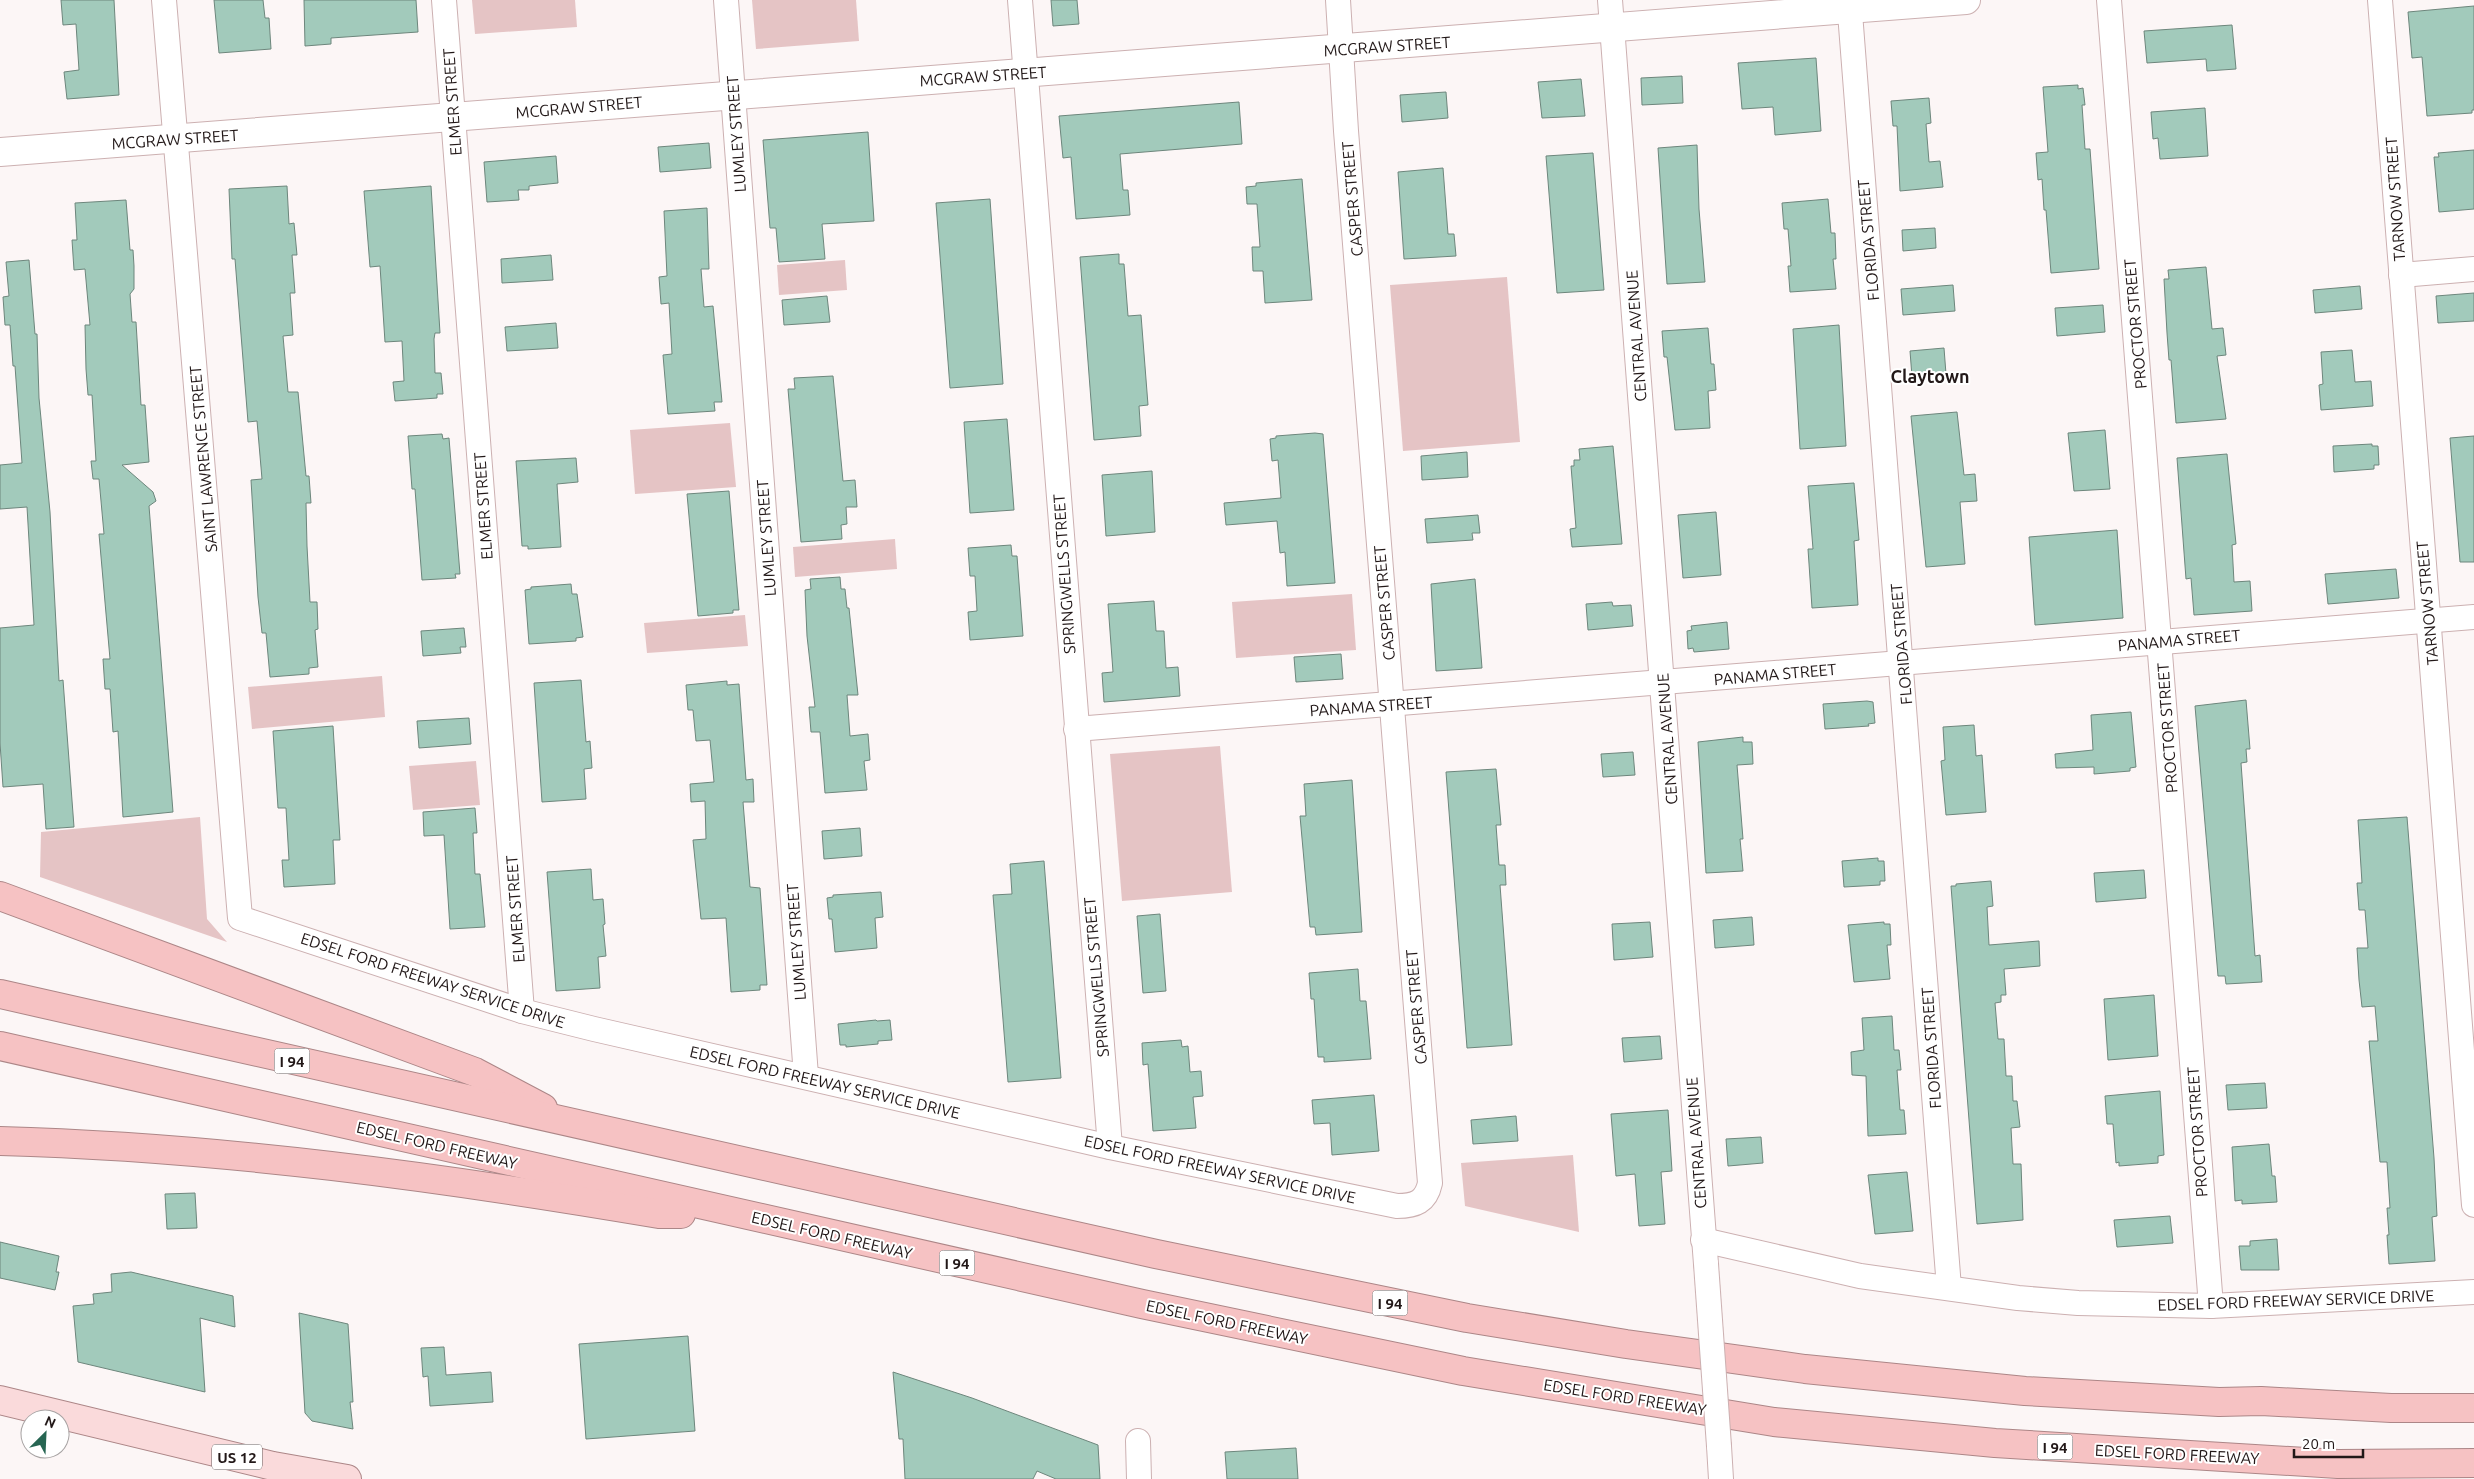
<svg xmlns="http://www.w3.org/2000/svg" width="2474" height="1479" viewBox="0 0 2474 1479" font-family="Ubuntu,sans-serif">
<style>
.green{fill:#e5c4c5}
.building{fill:#a2cabb;stroke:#6d867c}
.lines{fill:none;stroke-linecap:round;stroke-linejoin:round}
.street-casing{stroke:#ccb0b1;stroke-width:26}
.secondary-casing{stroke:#ccb0b1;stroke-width:30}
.primary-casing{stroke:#ac8687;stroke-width:30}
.highway-casing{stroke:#ac8687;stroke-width:30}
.street{stroke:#fff;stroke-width:24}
.secondary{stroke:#fff;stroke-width:28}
.primary{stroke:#fadadb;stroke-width:28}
.highway{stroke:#f6c2c3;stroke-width:28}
.street-bridge-casing{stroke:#ccb0b1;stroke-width:26;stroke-linecap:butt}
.street-bridge{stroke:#fff;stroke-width:24}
.labels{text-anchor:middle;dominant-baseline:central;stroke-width:4;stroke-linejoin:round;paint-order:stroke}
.shield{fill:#fff;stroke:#645d5d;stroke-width:1}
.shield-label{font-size:15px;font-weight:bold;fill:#221818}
.street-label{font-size:16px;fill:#221818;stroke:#fff}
.neighbourhood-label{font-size:18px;font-weight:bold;fill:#221818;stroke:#fff}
</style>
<rect width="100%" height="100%" fill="#fcf6f6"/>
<g class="green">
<polygon points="472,0 575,0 577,27 475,34"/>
<polygon points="752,0 856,0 859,41 756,49"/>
<polygon points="845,260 847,290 779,295 777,265"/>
<polygon points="1507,277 1520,442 1403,451 1390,285"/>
<polygon points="730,423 736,487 635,494 630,430"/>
<polygon points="895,539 897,569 795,577 793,547"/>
<polygon points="1352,594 1356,650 1236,658 1232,602"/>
<polygon points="745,615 748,646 647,653 644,623"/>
<polygon points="382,676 385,717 252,729 248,687"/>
<polygon points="1220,746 1232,892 1122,901 1110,754"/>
<polygon points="476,761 480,805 413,810 409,766"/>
<polygon points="200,817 207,919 227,942 40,877 41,832"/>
<polygon points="1573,1155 1579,1232 1465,1206 1461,1163"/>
</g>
<g class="building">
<polygon points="61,0 114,0 119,95 67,99 64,72 79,70 76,24 63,25"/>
<polygon points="214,0 263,0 265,18 269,18 271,49 219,53"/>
<polygon points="304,0 416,0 418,32 331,38 331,44 305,46"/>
<polygon points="1051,0 1077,0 1079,24 1053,26"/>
<polygon points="2474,6 2474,110 2472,110 2472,113 2427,116 2422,57 2412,58 2408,12"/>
<polygon points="2232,25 2236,69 2207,71 2206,59 2147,63 2144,31"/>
<polygon points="1816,58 1821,131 1775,135 1773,107 1742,109 1738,63"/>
<polygon points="1682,76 1683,103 1642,105 1641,78"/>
<polygon points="1581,79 1585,116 1542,118 1538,82"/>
<polygon points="2078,85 2078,89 2083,88 2085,105 2082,105 2085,149 2090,149 2099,269 2051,273 2046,210 2044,210 2042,179 2038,180 2036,153 2048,152 2043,87"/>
<polygon points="1446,92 1448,118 1402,122 1400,95"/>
<polygon points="1929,98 1931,123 1926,124 1929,162 1940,161 1943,187 1900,191 1897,126 1893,126 1891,101"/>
<polygon points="1239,102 1242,144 1120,154 1123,190 1128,190 1130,215 1076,219 1071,157 1063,158 1059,116"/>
<polygon points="2205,108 2208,156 2160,159 2158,138 2153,139 2151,112"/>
<polygon points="868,132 874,221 822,224 825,259 779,262 776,228 770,228 763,140"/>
<polygon points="709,143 711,168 660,172 658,147"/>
<polygon points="1697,145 1699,209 1705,282 1667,284 1658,148"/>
<polygon points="2474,150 2474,209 2439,212 2434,157 2439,157 2438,153"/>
<polygon points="1593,153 1604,290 1557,293 1546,156"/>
<polygon points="556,156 558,183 529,186 529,190 518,190 519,200 487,202 484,162"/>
<polygon points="1443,168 1448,234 1454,234 1456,256 1404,259 1398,172"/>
<polygon points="1302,179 1312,300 1265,303 1263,271 1253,271 1252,247 1260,247 1257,204 1247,204 1246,187 1256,186 1256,183"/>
<polygon points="287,186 289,224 294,223 297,255 292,255 295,293 290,293 293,335 283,336 288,392 298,392 306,476 309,476 311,503 306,503 307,546 310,602 317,602 318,629 315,630 318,667 309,668 309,674 270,677 266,633 262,633 258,597 251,480 262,479 257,421 248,422 238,297 235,259 232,259 229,189"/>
<polygon points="431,186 440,333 435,333 434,339 435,373 441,373 443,394 437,394 437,398 395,401 393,382 404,381 402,341 385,342 380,266 370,267 364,191"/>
<polygon points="990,199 1003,384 950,388 936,203"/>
<polygon points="1828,199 1831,233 1835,233 1836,259 1833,259 1836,289 1790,292 1788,266 1791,266 1788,229 1784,229 1782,203"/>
<polygon points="126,200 130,250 133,250 134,266 134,289 130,294 132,322 136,322 141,405 145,405 149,462 122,465 153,492 156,501 149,506 173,812 123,817 118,731 113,732 110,689 105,689 103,659 110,659 99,534 104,534 99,479 93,479 91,461 96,461 92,395 88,395 86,369 85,325 90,325 85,269 74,270 72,240 77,240 75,203"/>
<polygon points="707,208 709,269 701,269 704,307 713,306 722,402 714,402 715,411 668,414 663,355 672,354 669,303 661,304 659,277 667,276 664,211"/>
<polygon points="1935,228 1936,248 1903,251 1902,230"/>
<polygon points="1119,254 1119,264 1124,264 1128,316 1141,315 1148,405 1139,406 1141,436 1094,440 1080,257"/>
<polygon points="551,255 553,280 502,283 501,259"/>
<polygon points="29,260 35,334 37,334 39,398 50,512 59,681 63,680 74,827 46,829 43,784 3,787 0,743 0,628 34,625 27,507 0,509 0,465 22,463 15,366 13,366 10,325 5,325 3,297 9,296 6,262"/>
<polygon points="2206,267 2212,329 2223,328 2226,355 2217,356 2226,419 2176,423 2171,360 2169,360 2167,333 2164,279 2169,279 2168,270"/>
<polygon points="1953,285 1955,311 1903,315 1901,289"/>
<polygon points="2360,286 2362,309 2315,313 2313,290"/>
<polygon points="2474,293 2474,321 2438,323 2436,296"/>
<polygon points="827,296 830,322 784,325 782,300"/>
<polygon points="2103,305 2105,332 2057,336 2055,308"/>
<polygon points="556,323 558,348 507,351 505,327"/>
<polygon points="1839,325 1846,446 1800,449 1793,329"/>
<polygon points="1708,328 1711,364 1714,364 1716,390 1708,391 1710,428 1675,430 1667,357 1664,357 1662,331"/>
<polygon points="1944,348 1946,374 1912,377 1910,351"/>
<polygon points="2352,350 2355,382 2371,381 2373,406 2321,410 2319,385 2323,384 2321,352"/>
<polygon points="833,376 843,481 855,480 857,507 846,507 847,524 841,525 842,539 801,542 788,389 795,389 794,378"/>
<polygon points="1957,412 1964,475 1975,474 1977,501 1960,502 1965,564 1926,567 1911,416"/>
<polygon points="1007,419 1014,510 970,513 964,422"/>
<polygon points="2105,430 2110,489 2074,491 2068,433"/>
<polygon points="1315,433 1323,434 1335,583 1287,586 1285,552 1280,553 1277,521 1226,525 1224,503 1281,498 1278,460 1272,461 1270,439 1276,438 1276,436"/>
<polygon points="442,434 443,439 449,438 460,574 455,574 456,578 422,580 415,489 412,489 408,436"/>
<polygon points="2474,436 2474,562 2460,562 2450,438"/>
<polygon points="2372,444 2372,446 2378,446 2379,465 2374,465 2374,469 2334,472 2333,446"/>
<polygon points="1613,446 1622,544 1572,547 1570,529 1576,528 1571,466 1574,466 1574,460 1580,460 1579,449"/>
<polygon points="1467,452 1468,477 1422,480 1421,456"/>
<polygon points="2227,454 2236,544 2232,545 2234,582 2250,581 2252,611 2194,615 2191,578 2186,579 2177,458"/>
<polygon points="576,458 578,482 557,484 561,547 528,549 528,546 522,546 516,461"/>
<polygon points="1152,471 1155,532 1106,536 1102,475"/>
<polygon points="1854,483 1859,540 1854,541 1858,605 1812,608 1808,549 1813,549 1808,486"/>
<polygon points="729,491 739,610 733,610 733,613 698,616 687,494"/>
<polygon points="1716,512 1721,575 1683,578 1678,515"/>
<polygon points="1478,515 1480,533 1472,533 1473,540 1427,543 1425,519"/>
<polygon points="2117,530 2123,618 2035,625 2029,537"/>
<polygon points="1011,545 1012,556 1017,556 1023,636 970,640 968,612 977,611 975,576 970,576 968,548"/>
<polygon points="2396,569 2399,598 2328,604 2325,574"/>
<polygon points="840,577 841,589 845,589 847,608 849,608 858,695 847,695 850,736 868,734 870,760 864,761 867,790 825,793 820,732 811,732 809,707 815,707 807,636 805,590 811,589 810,579"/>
<polygon points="1475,579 1482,668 1436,671 1431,584"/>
<polygon points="571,584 572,594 577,594 583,637 576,638 576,641 529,644 525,590 531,589 531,587"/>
<polygon points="1154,601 1156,631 1164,631 1166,668 1178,667 1180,696 1104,702 1102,673 1113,672 1108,604"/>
<polygon points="1612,602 1613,606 1631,605 1633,626 1588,630 1586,604"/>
<polygon points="1727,622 1729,649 1694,652 1693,648 1688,649 1687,631 1692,630 1691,626"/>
<polygon points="464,628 466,647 460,647 461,653 423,656 421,631"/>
<polygon points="1341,654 1343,679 1296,682 1294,657"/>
<polygon points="581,680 586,742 590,741 592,768 584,769 586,799 542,802 534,683"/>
<polygon points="727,681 727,685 739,684 746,780 753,779 754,802 743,802 750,887 760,888 767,985 760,985 760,990 731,992 726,918 701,919 693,840 706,839 705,801 691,802 690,784 714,782 710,740 696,741 693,710 688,710 686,685"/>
<polygon points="2246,700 2250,749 2246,749 2247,762 2241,763 2255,956 2260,955 2262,982 2226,984 2225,976 2218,976 2195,706"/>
<polygon points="1867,701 1873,702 1875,723 1868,724 1869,726 1825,729 1823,704"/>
<polygon points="2131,712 2136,767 2130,768 2130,771 2094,774 2094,767 2056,768 2055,754 2093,750 2091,715"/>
<polygon points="469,718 471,744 419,748 417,721"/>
<polygon points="1974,725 1976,756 1982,755 1986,812 1946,815 1941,761 1945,760 1943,727"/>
<polygon points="333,726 340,840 333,840 335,884 284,887 282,860 289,860 286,808 278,808 273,731"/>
<polygon points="1743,737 1743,742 1752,742 1753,764 1737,765 1743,839 1740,839 1743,871 1706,873 1698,742"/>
<polygon points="1633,752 1635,775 1603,777 1601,754"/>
<polygon points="1496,769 1501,825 1496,825 1499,865 1505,865 1506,885 1500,885 1512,1045 1467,1048 1446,772"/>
<polygon points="1352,780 1362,932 1316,935 1315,927 1310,927 1300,816 1306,816 1304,784"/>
<polygon points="475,808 477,833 473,833 475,874 480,874 485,927 450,929 444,835 424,836 423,812"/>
<polygon points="2407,817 2434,1158 2437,1216 2432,1217 2435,1261 2389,1264 2387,1235 2389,1235 2387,1208 2390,1208 2387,1162 2380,1162 2369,1041 2378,1041 2375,1006 2362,1007 2359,980 2357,948 2368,948 2365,910 2359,910 2357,883 2362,883 2358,820"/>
<polygon points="860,828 862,856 824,859 822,831"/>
<polygon points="1878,858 1878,861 1884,861 1885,881 1880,881 1880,885 1844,887 1842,861"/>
<polygon points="1044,861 1061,1078 1008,1082 993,895 1012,894 1010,864"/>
<polygon points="591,869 593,900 603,899 605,924 603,925 606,956 598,957 600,988 556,991 547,872"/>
<polygon points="2144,870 2146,898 2096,902 2094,873"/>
<polygon points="1991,881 1993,906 1987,907 1989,945 2039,941 2040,966 2004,969 2006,995 2001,995 2001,1002 1995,1003 1998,1039 2004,1039 2006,1076 2012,1076 2013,1101 2017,1101 2020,1127 2011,1128 2013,1164 2021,1164 2023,1220 1977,1224 1951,886 1956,886 1956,884"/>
<polygon points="881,892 883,917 875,918 877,948 835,952 832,919 829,919 827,898 833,897 833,895"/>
<polygon points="1160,914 1166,991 1143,993 1137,916"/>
<polygon points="1752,917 1754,945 1715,948 1713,920"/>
<polygon points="1650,922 1653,957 1614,960 1612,924"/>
<polygon points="1884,922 1884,924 1890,924 1891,945 1887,945 1890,979 1854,982 1848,925"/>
<polygon points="1358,969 1360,1001 1366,1001 1371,1059 1324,1062 1324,1057 1318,1057 1314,999 1311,999 1309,973"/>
<polygon points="2154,995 2158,1056 2108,1060 2104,999"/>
<polygon points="1892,1016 1894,1050 1899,1050 1901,1070 1897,1070 1900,1110 1904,1110 1906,1134 1868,1136 1866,1076 1852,1075 1851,1052 1864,1050 1862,1018"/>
<polygon points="876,1020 877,1021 890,1020 892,1040 878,1041 878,1044 846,1047 846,1045 840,1045 838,1024"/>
<polygon points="1660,1036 1662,1059 1624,1062 1622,1038"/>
<polygon points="1181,1040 1182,1047 1188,1046 1190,1072 1201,1071 1203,1096 1193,1097 1196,1128 1153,1131 1148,1064 1143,1065 1142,1043"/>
<polygon points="2265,1083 2267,1108 2228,1110 2226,1085"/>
<polygon points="2160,1091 2164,1155 2158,1156 2158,1163 2119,1166 2119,1162 2116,1163 2113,1124 2107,1124 2105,1096"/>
<polygon points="1374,1095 1379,1151 1332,1155 1330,1123 1314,1124 1312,1100"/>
<polygon points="1668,1110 1672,1171 1661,1172 1665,1224 1639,1226 1635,1174 1616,1176 1611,1114"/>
<polygon points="1516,1116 1518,1141 1473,1144 1471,1120"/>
<polygon points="1761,1137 1763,1163 1728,1166 1726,1139"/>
<polygon points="2269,1144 2272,1176 2275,1176 2277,1202 2242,1204 2242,1200 2235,1201 2232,1147"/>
<polygon points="1907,1172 1913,1231 1875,1234 1868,1175"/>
<polygon points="195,1193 197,1228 167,1229 165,1194"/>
<polygon points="2170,1216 2173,1243 2117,1247 2114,1220"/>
<polygon points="2277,1239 2279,1270 2241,1270 2239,1246 2250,1246 2250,1241"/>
<polygon points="0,1242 59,1256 56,1272 59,1272 55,1290 0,1278"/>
<polygon points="131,1272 233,1296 235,1327 200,1318 205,1392 78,1362 73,1306 94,1304 93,1294 112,1292 111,1274"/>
<polygon points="299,1313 348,1324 353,1402 350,1402 353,1429 312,1421 305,1413"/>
<polygon points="688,1336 695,1431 586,1439 579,1344"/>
<polygon points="444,1347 446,1375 491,1372 493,1402 430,1406 428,1376 423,1377 421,1348"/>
<polygon points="893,1372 972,1398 1098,1445 1100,1479 1056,1479 1037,1471 1033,1479 905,1479 903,1439 899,1439"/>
<polygon points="1296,1448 1298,1479 1227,1479 1225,1452"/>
</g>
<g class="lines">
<g class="street-casing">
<g id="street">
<path d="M164,0L240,918L522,1011L594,1029L1110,1147L1397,1206C1415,1206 1426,1202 1430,1183L1346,131L1338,0"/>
<polyline points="444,0 522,1011"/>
<polyline points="726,0 806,1076"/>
<polyline points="1020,0 1110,1147"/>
<polyline points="1610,0 1706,1264"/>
<polyline points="1849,0 1949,1288"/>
<polyline points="2109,0 2211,1306"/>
<polyline points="2380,0 2474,1205"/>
<polyline points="2401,275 2474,269"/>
<path d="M1076,729C1542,695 2008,651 2474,617"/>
<polyline points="1703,1240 1860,1276 2018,1298 2078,1303 2211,1306 2474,1292"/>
<polyline points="1138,1441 1139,1479"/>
<polyline points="1719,1446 1721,1479"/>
</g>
</g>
<g class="secondary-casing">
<polyline id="secondary" points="0,152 1966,0"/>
</g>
<g class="primary-casing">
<polyline id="primary" points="0,1400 273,1466 347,1479"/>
</g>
<g class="highway-casing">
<g id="highway">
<polyline points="0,896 475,1072 543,1108"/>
<polyline points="0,994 1156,1254 1467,1318 1626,1344 1805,1369 2025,1391 2219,1402 2261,1401 2391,1408 2474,1408"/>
<polyline points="0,1046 1142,1304 1463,1371 1774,1422 1995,1443 2338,1464 2474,1463"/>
<path d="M0,1141C221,1147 441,1177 659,1214H681"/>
</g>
</g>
<use href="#street" class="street"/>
<use href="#secondary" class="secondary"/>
<use href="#primary" class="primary"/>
<use href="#highway" class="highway"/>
<g class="street-bridge-casing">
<polyline id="street-bridge" points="1706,1264 1719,1446"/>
</g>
<use href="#street-bridge" class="street-bridge"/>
</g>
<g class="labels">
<g class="shield">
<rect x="274.5" y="1048.5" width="35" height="25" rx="4"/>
<rect x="939.5" y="1250.5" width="35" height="25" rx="4"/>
<rect x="1372.5" y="1290.5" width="35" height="25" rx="4"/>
<rect x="2037.5" y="1434.5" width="35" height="25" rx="4"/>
<rect x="212" y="1444.5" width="50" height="25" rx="4"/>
</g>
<g class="shield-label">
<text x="292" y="1061">I 94</text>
<text x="957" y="1263">I 94</text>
<text x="1390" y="1303">I 94</text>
<text x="2055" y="1447">I 94</text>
<text x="237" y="1457">US 12</text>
</g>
<g class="street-label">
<text transform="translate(1387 46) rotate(-4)">MCGRAW STREET</text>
<text transform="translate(983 76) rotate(-4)">MCGRAW STREET</text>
<text transform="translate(452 102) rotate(-94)">ELMER STREET</text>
<text transform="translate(579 107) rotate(-5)">MCGRAW STREET</text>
<text transform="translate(736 134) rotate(-94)">LUMLEY STREET</text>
<text transform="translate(175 139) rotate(-4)">MCGRAW STREET</text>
<text transform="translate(1352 199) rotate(-95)">CASPER STREET</text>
<text transform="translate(2395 199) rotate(-94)">TARNOW STREET</text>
<text transform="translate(1868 240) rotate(-95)">FLORIDA STREET</text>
<text transform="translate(2135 324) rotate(-95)">PROCTOR STREET</text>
<text transform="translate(1636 336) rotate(-94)">CENTRAL AVENUE</text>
<text transform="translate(203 459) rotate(-95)">SAINT LAWRENCE STREET</text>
<text transform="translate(483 506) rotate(-94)">ELMER STREET</text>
<text transform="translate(766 538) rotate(-94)">LUMLEY STREET</text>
<text transform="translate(1064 574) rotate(-94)">SPRINGWELLS STREET</text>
<text transform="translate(1384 603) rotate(-95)">CASPER STREET</text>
<text transform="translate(2427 603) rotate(-95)">TARNOW STREET</text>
<text transform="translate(2179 640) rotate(-5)">PANAMA STREET</text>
<text transform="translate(1901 644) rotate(-95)">FLORIDA STREET</text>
<text transform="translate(1775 674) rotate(-5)">PANAMA STREET</text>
<text transform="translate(1371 706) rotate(-4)">PANAMA STREET</text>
<text transform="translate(2167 728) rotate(-94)">PROCTOR STREET</text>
<text transform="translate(1667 739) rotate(-94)">CENTRAL AVENUE</text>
<text transform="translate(515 909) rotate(-94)">ELMER STREET</text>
<text transform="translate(796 942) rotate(-94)">LUMLEY STREET</text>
<text transform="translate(1096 977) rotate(-95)">SPRINGWELLS STREET</text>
<text transform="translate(433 980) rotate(18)">EDSEL FORD FREEWAY SERVICE DRIVE</text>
<text transform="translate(1416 1007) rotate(-95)">CASPER STREET</text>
<text transform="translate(1931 1048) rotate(-94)">FLORIDA STREET</text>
<text transform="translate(825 1082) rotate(13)">EDSEL FORD FREEWAY SERVICE DRIVE</text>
<text transform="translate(2197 1132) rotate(-94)">PROCTOR STREET</text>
<text transform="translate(1696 1143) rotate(-94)">CENTRAL AVENUE</text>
<text transform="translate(437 1145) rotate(13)">EDSEL FORD FREEWAY</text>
<text transform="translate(1220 1169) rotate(12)">EDSEL FORD FREEWAY SERVICE DRIVE</text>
<text transform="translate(832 1235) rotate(13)">EDSEL FORD FREEWAY</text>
<text transform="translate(2296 1300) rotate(-2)">EDSEL FORD FREEWAY SERVICE DRIVE</text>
<text transform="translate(1227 1322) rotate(12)">EDSEL FORD FREEWAY</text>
<text transform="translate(1625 1397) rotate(9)">EDSEL FORD FREEWAY</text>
<text transform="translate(2177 1454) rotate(3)">EDSEL FORD FREEWAY</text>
</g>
<g class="neighbourhood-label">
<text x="1930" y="376">Claytown</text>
</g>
</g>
<g transform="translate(45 1434) rotate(24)"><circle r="24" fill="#ffffff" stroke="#a7a3a3"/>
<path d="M0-4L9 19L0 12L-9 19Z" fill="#266552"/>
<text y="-8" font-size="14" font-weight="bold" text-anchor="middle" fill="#221818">N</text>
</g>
<path d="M2294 1449v8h69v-8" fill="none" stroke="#221818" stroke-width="2.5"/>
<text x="2302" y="1449" font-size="15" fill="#221818" stroke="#ffffff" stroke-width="4" paint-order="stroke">20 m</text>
</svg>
